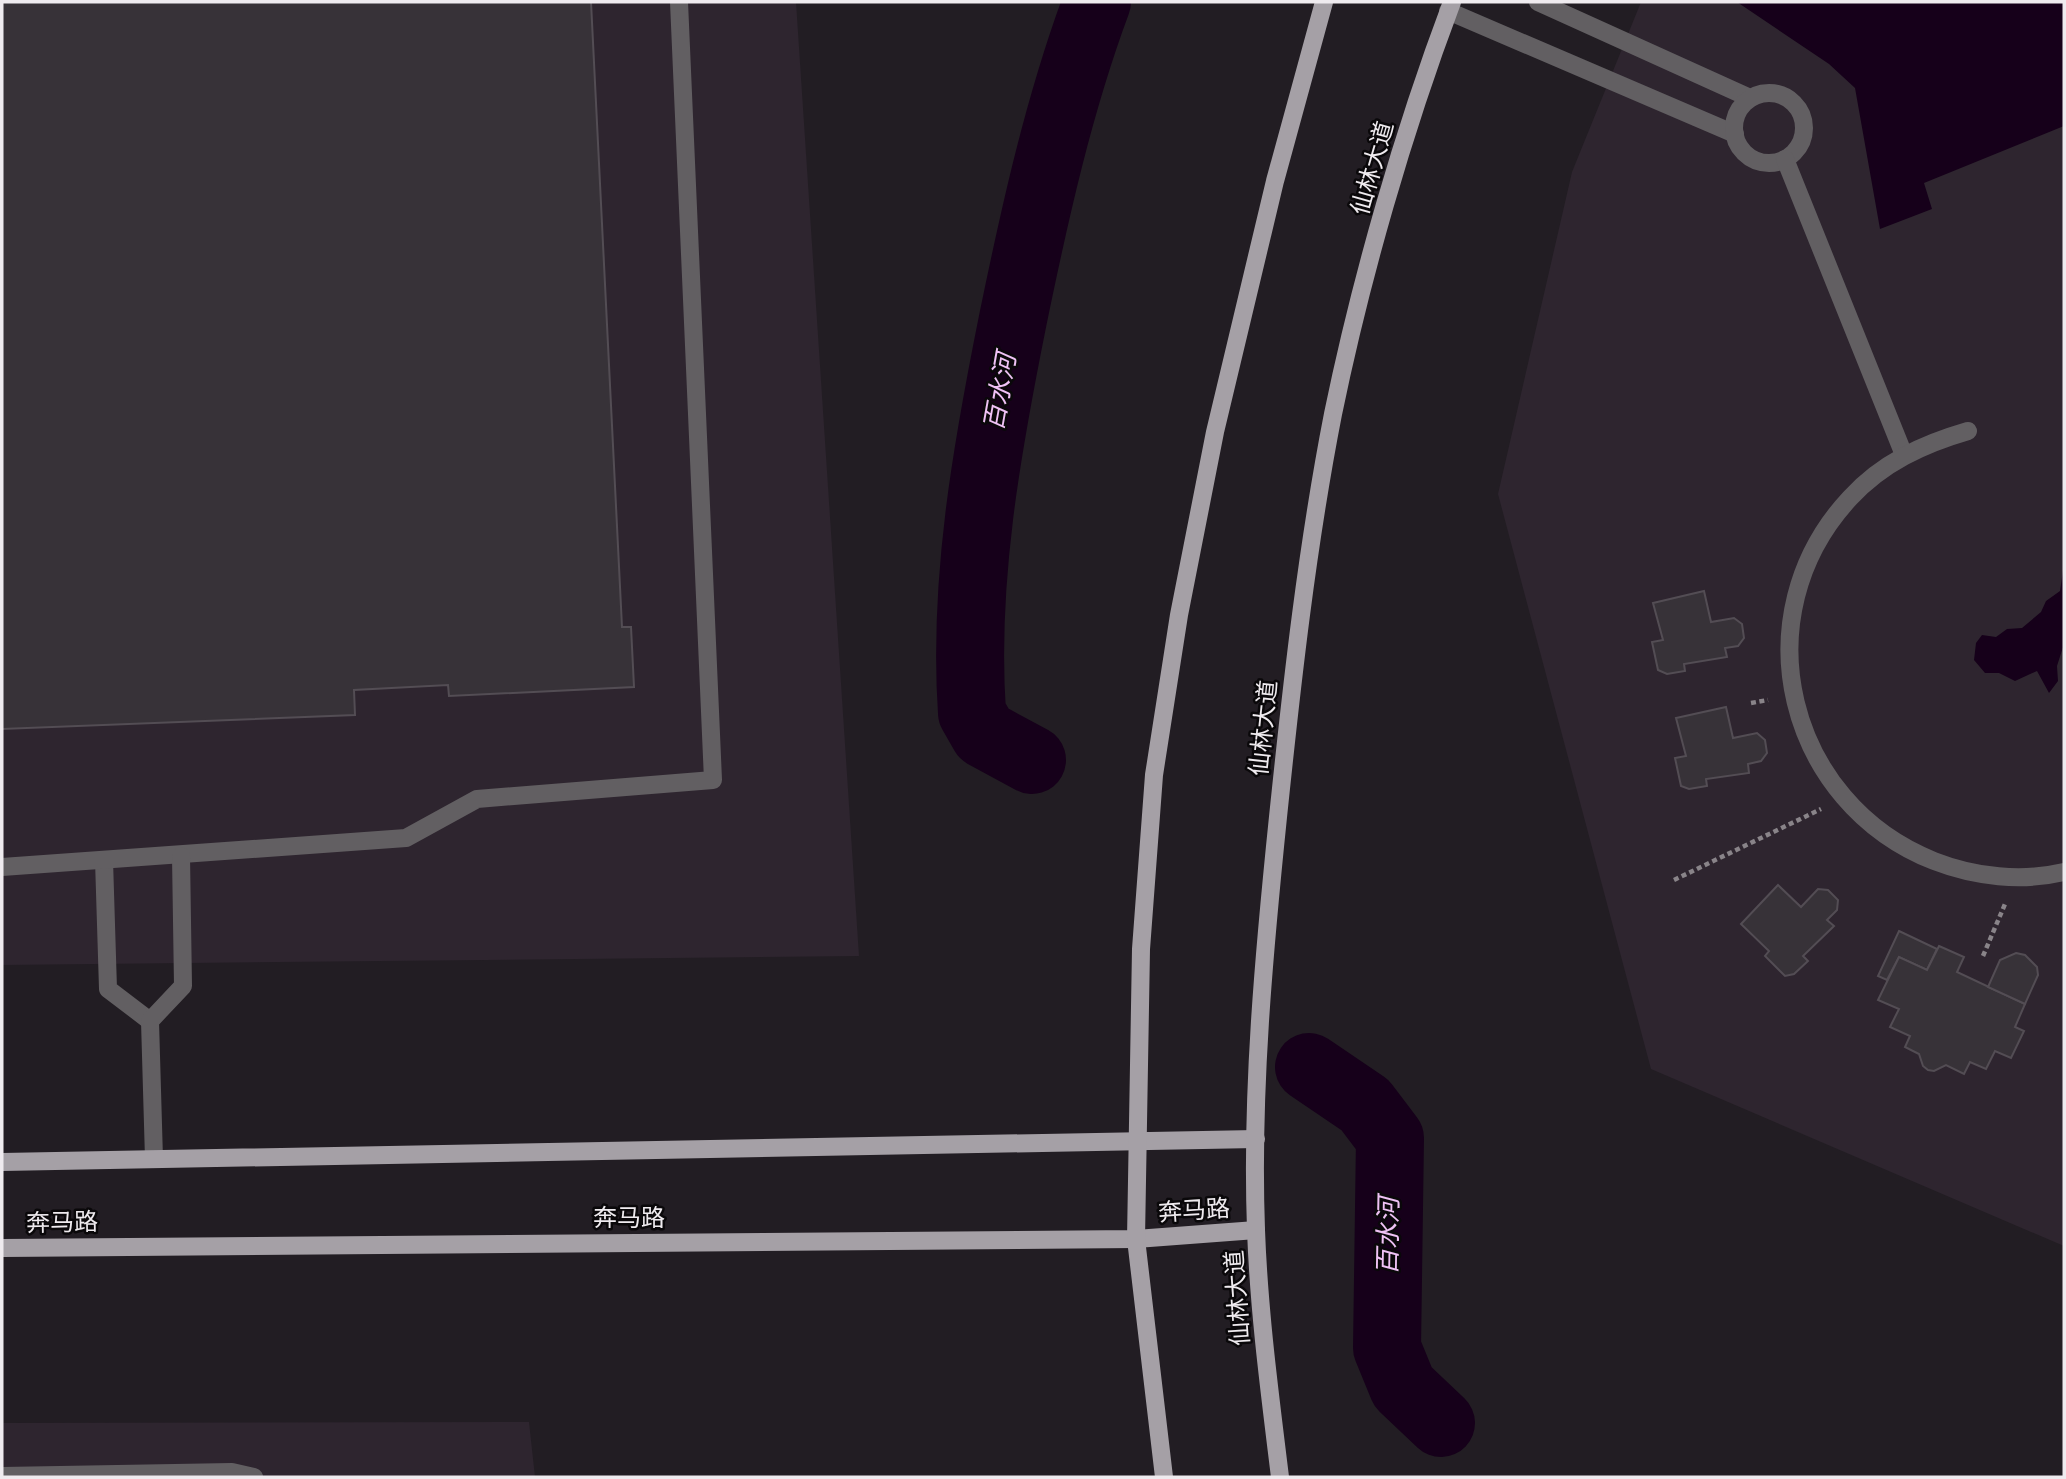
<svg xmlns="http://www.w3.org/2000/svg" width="2066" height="1479" viewBox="0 0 2066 1479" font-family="Montserrat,'Noto Sans SC',sans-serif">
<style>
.built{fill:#2e252f}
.water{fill:#16001a}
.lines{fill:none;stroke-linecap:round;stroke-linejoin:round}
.river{stroke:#16001a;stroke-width:68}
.building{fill:#373238;stroke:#534d54;stroke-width:2}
.path{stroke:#898489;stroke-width:4.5;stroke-dasharray:5 3.5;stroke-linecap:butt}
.service{stroke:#625f62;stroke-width:18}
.primary{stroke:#a5a0a6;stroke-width:18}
.labels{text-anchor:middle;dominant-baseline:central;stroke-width:5;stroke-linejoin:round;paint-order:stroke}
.street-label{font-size:24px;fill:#efebef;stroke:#0a080a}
.water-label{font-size:26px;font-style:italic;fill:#efc2f5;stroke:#0a080a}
</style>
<rect width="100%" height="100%" fill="#221d23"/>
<g class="built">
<polygon points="2,2 796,2 859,956 2,965"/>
<polygon points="1641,2 2064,2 2064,1246 1651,1069 1498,494 1572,172"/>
<polygon points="529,1422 535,1477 2,1477 2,1423"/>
</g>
<g class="water">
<polygon points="1737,2 2064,2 2064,126 1924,183 1932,209 1880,229 1855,88 1829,64"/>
<polygon points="2064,564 2064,644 2057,666 2058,681 2049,693 2037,671 2015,681 1999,673 1985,673 1974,660 1976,643 1982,635 1996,637 2007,629 2022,628 2041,612 2046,601 2060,591"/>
</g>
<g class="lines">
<g class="river">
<path d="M1032,760L984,734L972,713C963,581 987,448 1013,319C1035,212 1059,104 1097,2"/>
<polyline points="1309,1067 1365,1105 1390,1138 1387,1348 1403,1387 1441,1423"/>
</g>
</g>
<g class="building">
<polygon points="2,2 591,2 622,627 631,627 634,687 449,696 448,685 354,690 355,715 2,729"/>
<polygon points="1704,591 1711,622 1734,618 1742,624 1744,638 1738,646 1725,648 1727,657 1684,664 1685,671 1667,674 1658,670 1652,642 1663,640 1653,603"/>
<polygon points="1726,707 1733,738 1757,733 1765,740 1767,753 1761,761 1748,764 1749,773 1706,779 1707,786 1689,789 1681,786 1675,758 1686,756 1676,718"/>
<polygon points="1778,885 1801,907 1818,889 1828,890 1838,900 1837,910 1827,920 1834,926 1803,956 1808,961 1794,974 1785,976 1765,956 1769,951 1741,924"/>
<polygon points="1899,931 1937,949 1927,970 1899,957 1887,980 1878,976"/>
<polygon points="1939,946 1964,957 1957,972 2025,1004 2015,1027 2024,1031 2011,1058 1995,1051 1986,1069 1970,1062 1964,1074 1946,1065 1934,1071 1928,1070 1923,1066 1919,1054 1905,1047 1910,1036 1890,1027 1899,1009 1878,1000 1899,957 1927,970"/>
<polygon points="2016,953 2025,955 2037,967 2038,975 2025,1004 1988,987 2000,960"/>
</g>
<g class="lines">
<g class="path">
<polyline points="1751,703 1768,700"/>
<polyline points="1674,880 1821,809"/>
<polyline points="1983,956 2005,904"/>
</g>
<g class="service">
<polyline points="1538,2 1750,98"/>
<polyline points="1448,11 1735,134"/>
<circle cx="1769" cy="128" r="35"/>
<polyline points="1785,159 1904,455"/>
<path d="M1968,431C1923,444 1882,463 1850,498C1740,616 1787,803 1934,861C1975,877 2022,882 2064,872"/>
<polyline points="104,860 108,989 150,1021"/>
<polyline points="2,867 406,838 477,799 713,780 679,2"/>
<polyline points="154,1159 150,1021 183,986 181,856"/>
<polyline points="2,1476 232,1472 254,1477"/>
</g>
<g class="primary">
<polyline points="2,1162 1256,1139"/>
<polyline points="2,1248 1136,1239 1256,1230"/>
<polyline points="1164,1477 1136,1239 1141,949 1154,775 1179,615 1215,432 1275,181 1324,2"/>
<path d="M1280,1477C1270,1395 1259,1313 1256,1230C1251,1093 1264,953 1278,817C1292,682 1307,547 1333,414C1361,278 1403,132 1452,2"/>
</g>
</g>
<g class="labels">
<g class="street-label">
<text transform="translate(1372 168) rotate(-74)">仙林大道</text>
<text transform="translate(1263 728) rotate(-84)">仙林大道</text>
<text transform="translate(1194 1210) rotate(-4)">奔马路</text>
<text x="629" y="1217">奔马路</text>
<text transform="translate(62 1222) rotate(-1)">奔马路</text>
<text transform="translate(1237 1298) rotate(-94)">仙林大道</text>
</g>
<g class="water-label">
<text transform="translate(1000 392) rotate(-80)">百水河</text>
<text transform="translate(1388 1236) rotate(-89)">百水河</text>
</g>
</g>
<rect width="2066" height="1479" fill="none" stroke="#efebef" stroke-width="7"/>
</svg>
